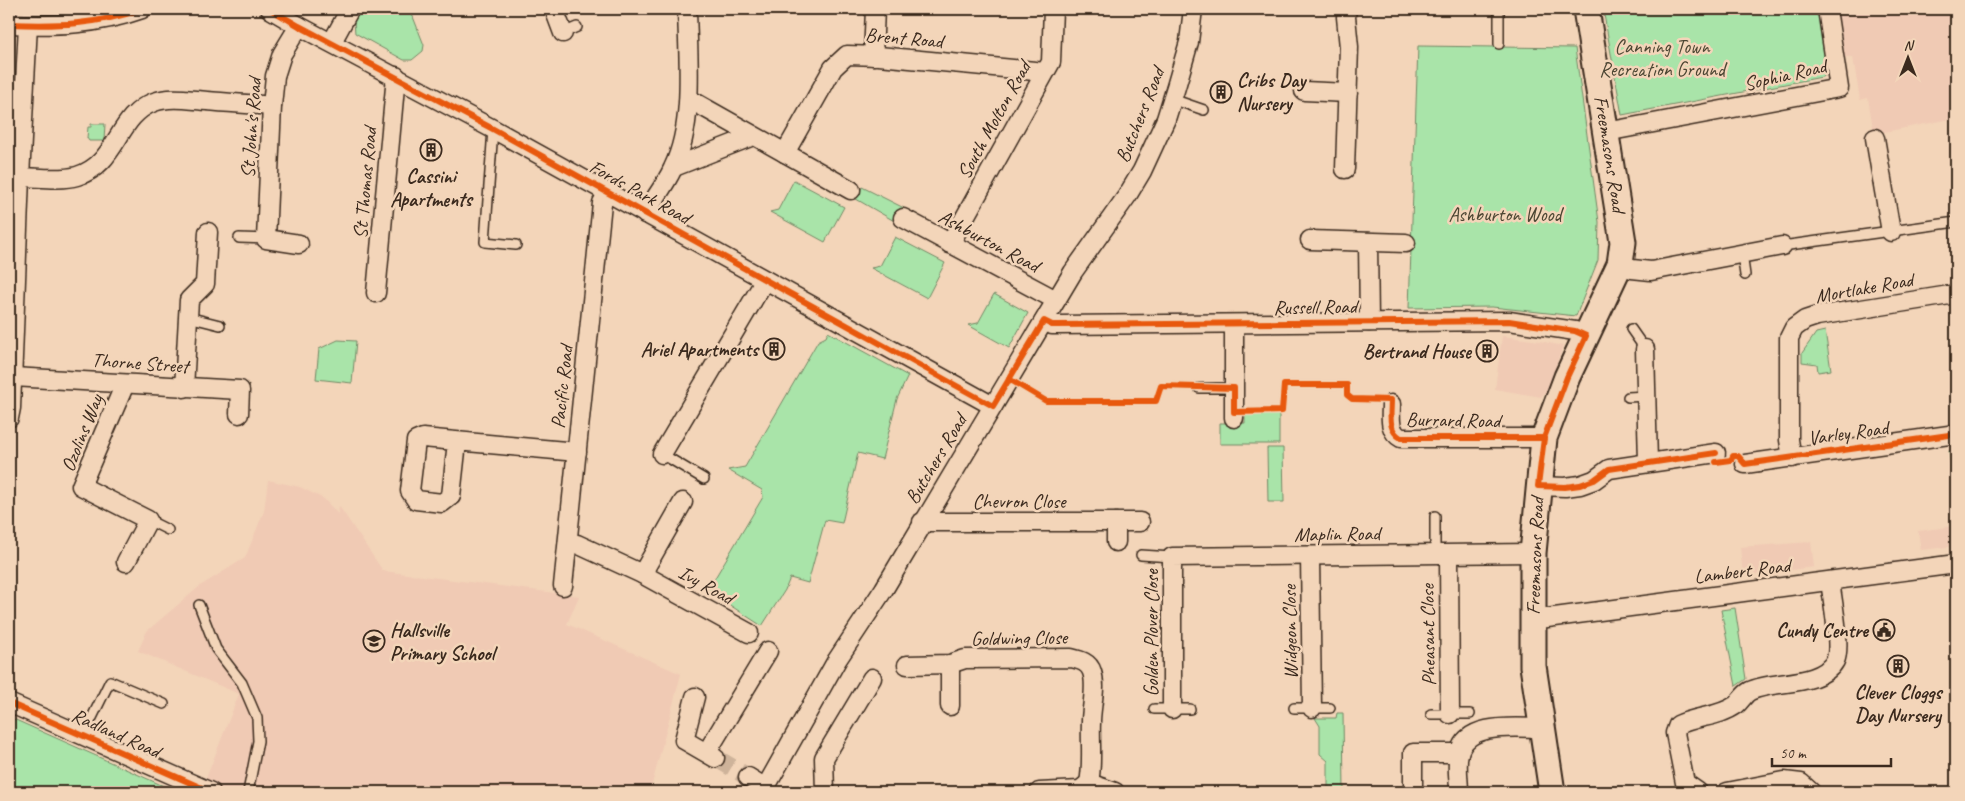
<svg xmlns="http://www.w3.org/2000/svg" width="1965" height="801" viewBox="0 0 1965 801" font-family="Caveat,sans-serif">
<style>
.built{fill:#f0cab4}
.green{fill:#a9e4a9;stroke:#728764}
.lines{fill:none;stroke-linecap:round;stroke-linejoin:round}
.street-tunnel{stroke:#ceb39a;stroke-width:18;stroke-dasharray:18 9;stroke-linecap:butt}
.lane-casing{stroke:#3b2a1e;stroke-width:12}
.street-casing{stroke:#3b2a1e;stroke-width:21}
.secondary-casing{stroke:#3b2a1e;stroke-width:29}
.lane{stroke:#f3d5b9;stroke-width:9}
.street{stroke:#f3d5b9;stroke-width:18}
.secondary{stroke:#f3d5b9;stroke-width:25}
.cycleway-casing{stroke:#f3d5b9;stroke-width:9}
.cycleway{stroke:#e8590c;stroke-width:6}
.labels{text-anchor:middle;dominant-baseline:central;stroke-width:5;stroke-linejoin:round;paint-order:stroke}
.street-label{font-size:20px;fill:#3b2a1e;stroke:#f3d5b9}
.park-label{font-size:20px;fill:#4c4633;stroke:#f3d5b9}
.poi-label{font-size:20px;font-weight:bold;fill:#3b2a1e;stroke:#f3d5b9;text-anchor:end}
</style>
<rect width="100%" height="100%" fill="#f3d5b9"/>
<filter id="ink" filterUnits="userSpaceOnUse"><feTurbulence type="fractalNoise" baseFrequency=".02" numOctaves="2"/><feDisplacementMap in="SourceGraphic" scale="10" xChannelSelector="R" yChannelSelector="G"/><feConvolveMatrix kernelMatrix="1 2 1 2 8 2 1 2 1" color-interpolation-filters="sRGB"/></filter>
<g filter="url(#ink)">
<g class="built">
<polygon points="1819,9 1956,9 1956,118 1874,134 1868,98 1860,100 1853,57 1836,60"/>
<polygon points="1502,336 1540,341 1563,346 1548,389 1541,397 1495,389"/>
<polygon points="268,480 300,487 324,499 338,514 339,506 383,571 579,596 567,624 681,674 650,792 233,792 205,781 239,694 138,651 147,631 200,586 245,558 264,511"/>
<polygon points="1956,526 1956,546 1921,550 1918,531"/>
<polygon points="1811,542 1814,567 1743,576 1740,547"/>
</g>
<g class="green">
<polygon points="362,9 410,9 424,45 423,51 412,60 404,60 355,33 354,21"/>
<polygon points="1603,9 1819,9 1829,73 1822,77 1622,115"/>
<polygon points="1418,46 1575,48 1599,222 1598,260 1576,316 1492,307 1409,308"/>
<polygon points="91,124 105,124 104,141 89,141 87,138 88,127 91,127"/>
<polygon points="794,180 844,207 825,242 770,212 778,210"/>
<polygon points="862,187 904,208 905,211 896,222 856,199"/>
<polygon points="895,237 945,263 927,298 871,268 880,266"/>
<polygon points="994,294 1028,313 1009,348 968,325 978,323"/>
<polygon points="1825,331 1831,370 1818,372 1817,364 1802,362 1802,353 1816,333"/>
<polygon points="828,332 908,376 897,399 882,459 858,453 842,523 825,520 808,583 790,578 785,590 762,626 705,589 709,588 763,497 762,490 728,470 745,467 818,341 826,337"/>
<polygon points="338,340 356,341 352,383 316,379 319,349"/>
<polygon points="1245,413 1279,413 1279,444 1220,444 1220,423 1245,423"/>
<polygon points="1267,448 1283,448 1284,502 1268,502"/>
<polygon points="1956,450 1956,507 1949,451"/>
<polygon points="1735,608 1746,679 1736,686 1721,610"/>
<polygon points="1337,713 1343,713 1344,792 1328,792 1328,761 1320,754 1320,726 1315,718 1336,718"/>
<polygon points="9,717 177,792 9,792"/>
</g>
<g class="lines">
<polyline class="street-tunnel" points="716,758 748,777"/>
<g class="lane-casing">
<g id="lane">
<polyline points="1499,9 1499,44"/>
<polyline points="563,33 577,27"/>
<polyline points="1172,99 1204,110"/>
<polyline points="493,129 485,242 516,245"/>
<polyline points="239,238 266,239"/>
<polyline points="1782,246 1956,222"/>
<polyline points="1742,254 1745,275"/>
<polyline points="188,317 220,325"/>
<polyline points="1631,329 1645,349"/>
<polyline points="1199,388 1234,388"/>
<polyline points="1628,397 1646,396"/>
<polyline points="662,454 704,479"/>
<polyline points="1435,516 1435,555"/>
<polyline points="148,520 168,530"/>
<polyline points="1141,555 1172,557"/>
<polyline points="199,605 216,649 242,683 257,718 258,741 248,792"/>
<polyline points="1294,708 1330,708"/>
<polyline points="1154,709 1190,709"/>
<polyline points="1431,714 1470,714"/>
<polyline points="83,736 110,681 164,704"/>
</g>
</g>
<g class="street-casing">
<g id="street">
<polyline points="270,9 299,26 493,129 993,406"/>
<polyline points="554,9 563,33"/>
<path d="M9,24C56,26 97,25 142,9"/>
<polyline points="332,42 350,9"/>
<polyline points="873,56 875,9"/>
<polyline points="1304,91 1348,93"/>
<polyline points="689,99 851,190"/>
<polyline points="1606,132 1839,88 1827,9"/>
<polyline points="1875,138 1891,232"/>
<polyline points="785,153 833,68 847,55 879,56 1045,72"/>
<polyline points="674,167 753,136"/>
<polyline points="1345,169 1349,47 1346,17 1347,9"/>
<path d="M20,177C38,177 59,181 77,176C118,164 116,116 154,102C171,96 190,100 207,101C229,103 250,104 272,106"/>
<path d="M645,214C654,199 666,184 673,168C695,123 688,58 687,9"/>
<polyline points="903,218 1056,300"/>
<polyline points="1310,240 1406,243"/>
<polyline points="1368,242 1369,322"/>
<polyline points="299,244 266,239 272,106 275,76 282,54 299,26"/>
<polyline points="950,244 1051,62 1053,9"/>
<polyline points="1620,264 1632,269 1651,271 1782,246"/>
<polyline points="376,293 396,76"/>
<polyline points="1044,321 1052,325 1057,325 1509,321 1575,331 1586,336"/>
<polyline points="1234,324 1234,418"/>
<polyline points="1645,349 1648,462"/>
<polyline points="13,377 240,390 239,414"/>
<polyline points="125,384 81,486 148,520 126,562"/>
<polyline points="184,388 189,300 205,284 208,232"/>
<path d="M1391,404C1391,417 1388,431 1401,438H1544"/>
<polyline points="9,418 11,408 20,177 28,25"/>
<polyline points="457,442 451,496 442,503 416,500 410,491 416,441 423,438 577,452"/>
<polyline points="662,454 765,280"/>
<polyline points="1792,458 1789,440 1789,338 1794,328 1805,320 1817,316 1956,294"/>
<polyline points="1745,464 1956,434"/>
<polyline points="1538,486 1565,487 1580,485 1594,480 1609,469 1716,453"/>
<polyline points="922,522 1140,522"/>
<polyline points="1116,522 1116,542"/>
<polyline points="568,542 577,544 642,574 749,633"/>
<polyline points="1449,555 1450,714"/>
<polyline points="1310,556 1312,708"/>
<polyline points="642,574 683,502"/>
<polyline points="563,586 602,203 607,193"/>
<polyline points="1532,620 1956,564"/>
<polyline points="950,664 950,706"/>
<path d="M907,665L950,664L965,659L1071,658C1080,660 1089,662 1092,672C1097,687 1091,707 1091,722C1090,742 1093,763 1089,783"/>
<polyline points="695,697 684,740 715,758"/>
<polyline points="9,703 211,792"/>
<polyline points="1172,709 1172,557 1533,553"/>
<polyline points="707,752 768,651"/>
<polyline points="748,777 766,788"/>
<polyline points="763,792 837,660 884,589 1073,272 1127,196 1142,171 1166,119 1176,87 1189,42 1193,9"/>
<polyline points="825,792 824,758 872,678"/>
<polyline points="1039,792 1080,790 1089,783 1115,792"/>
<polyline points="1413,792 1413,753 1459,753"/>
<path d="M1459,792C1459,780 1456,765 1459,753C1467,721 1516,728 1542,728"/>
<path d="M1698,792L1685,783L1675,733L1678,725C1697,716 1719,717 1736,705C1741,701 1744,694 1750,691C1773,680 1821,687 1835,661C1842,648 1832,598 1830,581"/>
<polyline points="1727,792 1784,781 1801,783 1811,792"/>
</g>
</g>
<g class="secondary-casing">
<polyline id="secondary" points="1552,792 1533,666 1533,553 1544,438 1567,377 1620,264 1623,242 1586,9"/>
</g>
<use href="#lane" class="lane"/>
<use href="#street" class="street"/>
<use href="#secondary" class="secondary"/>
<g class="cycleway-casing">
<g id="cycleway">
<polyline points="270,9 299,26 493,129 993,406 1044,321 1052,325 1057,325 1509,321 1575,331 1586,336 1567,377 1544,438 1538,486 1565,487 1580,485 1594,480 1609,469 1716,453"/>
<path d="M9,24C56,26 97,25 142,9"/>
<path d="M1009,379L1046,401H1156L1161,386L1234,388V412L1282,411L1284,385H1347V395L1352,399L1391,400C1391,414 1387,430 1401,438H1544"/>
<polyline points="1716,462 1731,460 1733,456 1738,456 1745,464 1956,434"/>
<polyline points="9,703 211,792"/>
</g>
</g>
<use href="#cycleway" class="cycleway"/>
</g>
</g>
<defs>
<g id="building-ring" transform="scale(1.125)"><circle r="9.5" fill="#f3d5b9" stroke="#3b2a1e" stroke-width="1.5"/><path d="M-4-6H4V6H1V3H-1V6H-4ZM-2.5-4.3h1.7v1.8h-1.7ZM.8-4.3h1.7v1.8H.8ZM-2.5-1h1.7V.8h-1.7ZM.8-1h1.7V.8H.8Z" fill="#3b2a1e"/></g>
<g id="civic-ring" transform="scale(1.125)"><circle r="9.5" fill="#f3d5b9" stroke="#3b2a1e" stroke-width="1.5"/><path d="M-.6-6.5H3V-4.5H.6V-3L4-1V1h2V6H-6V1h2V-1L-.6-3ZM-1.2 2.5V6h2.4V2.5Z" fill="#3b2a1e"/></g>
<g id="school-ring" transform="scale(1.125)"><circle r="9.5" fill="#f3d5b9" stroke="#3b2a1e" stroke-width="1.5"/><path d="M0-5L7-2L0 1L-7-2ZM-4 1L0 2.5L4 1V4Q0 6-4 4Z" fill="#3b2a1e"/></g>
</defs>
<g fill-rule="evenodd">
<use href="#building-ring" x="1221" y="92"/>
<use href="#building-ring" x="431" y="150"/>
<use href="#building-ring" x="774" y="349"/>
<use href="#building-ring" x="1487" y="351"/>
<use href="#civic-ring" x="1884" y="630"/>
<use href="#school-ring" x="374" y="641"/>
<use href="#building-ring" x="1898" y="666"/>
</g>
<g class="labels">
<g class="street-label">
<text transform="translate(904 38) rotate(5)">Brent Road</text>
<text transform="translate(1785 75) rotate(-13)">Sophia Road</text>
<text transform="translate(1140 115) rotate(-68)">Butchers Road</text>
<text transform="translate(994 120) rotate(-61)">South Molton Road</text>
<text transform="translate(251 128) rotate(-86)">St John's Road</text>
<text transform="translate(1610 154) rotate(81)">Freemasons Road</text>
<text transform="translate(365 183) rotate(-85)">St Thomas Road</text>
<text transform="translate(640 192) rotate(29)">Fords Park Road</text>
<text transform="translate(989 241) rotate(28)">Ashburton Road</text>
<text transform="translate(1864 288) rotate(-10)">Mortlake Road</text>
<text transform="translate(1315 307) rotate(-1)">Russell Road</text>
<text transform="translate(140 363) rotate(4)">Thorne Street</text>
<text transform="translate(562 387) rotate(-84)">Pacific Road</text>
<text transform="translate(1453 420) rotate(1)">Burrard Road</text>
<text transform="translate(82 433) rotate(-68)">Ozolins Way</text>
<text transform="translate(1848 433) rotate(-8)">Varley Road</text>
<text transform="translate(936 459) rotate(-59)">Butchers Road</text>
<text x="1019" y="501">Chevron Close</text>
<text transform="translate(1337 534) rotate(-1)">Maplin Road</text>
<text transform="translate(1535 556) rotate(-88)">Freemasons Road</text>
<text transform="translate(1742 571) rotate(-7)">Lambert Road</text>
<text transform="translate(706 585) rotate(29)">Ivy Road</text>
<text transform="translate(1290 632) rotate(-91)">Widgeon Close</text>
<text transform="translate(1151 633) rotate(-90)">Golden Plover Close</text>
<text transform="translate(1428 635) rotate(-91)">Pheasant Close</text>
<text transform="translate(1019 638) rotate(-1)">Goldwing Close</text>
<text transform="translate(116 733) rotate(24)">Radland Road</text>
</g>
<g class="park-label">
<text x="1662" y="46">Canning Town<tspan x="1662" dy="23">Recreation Ground</tspan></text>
<text x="1505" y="214">Ashburton Wood</text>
</g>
<g class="poi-label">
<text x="1237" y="80" text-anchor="start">Cribs Day<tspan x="1237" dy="23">Nursery</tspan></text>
<text x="431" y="176" text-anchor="middle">Cassini<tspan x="431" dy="23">Apartments</tspan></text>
<text x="758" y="349">Ariel Apartments</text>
<text x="1471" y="351">Bertrand House</text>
<text x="390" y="630" text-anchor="start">Hallsville<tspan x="390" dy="23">Primary School</tspan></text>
<text x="1868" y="630">Cundy Centre</text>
<text x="1898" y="692" text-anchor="middle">Clever Cloggs<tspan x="1898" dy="23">Day Nursery</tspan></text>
</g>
</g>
<rect width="1965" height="801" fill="none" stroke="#f3d5b9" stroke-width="30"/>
<rect x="15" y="15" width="1935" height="771" fill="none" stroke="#3b2a1e" stroke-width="2" filter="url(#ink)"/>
<g transform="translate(1908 58)" stroke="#f3d5b9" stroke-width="4" paint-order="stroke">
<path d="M0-4L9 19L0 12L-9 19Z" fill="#3b2a1e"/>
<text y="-8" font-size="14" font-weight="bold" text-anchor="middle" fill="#3b2a1e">N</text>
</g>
<path d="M1772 758v8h119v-8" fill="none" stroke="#3b2a1e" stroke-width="2.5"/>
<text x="1780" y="758" font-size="15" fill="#3b2a1e" stroke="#f3d5b9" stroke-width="4" paint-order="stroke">50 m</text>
</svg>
